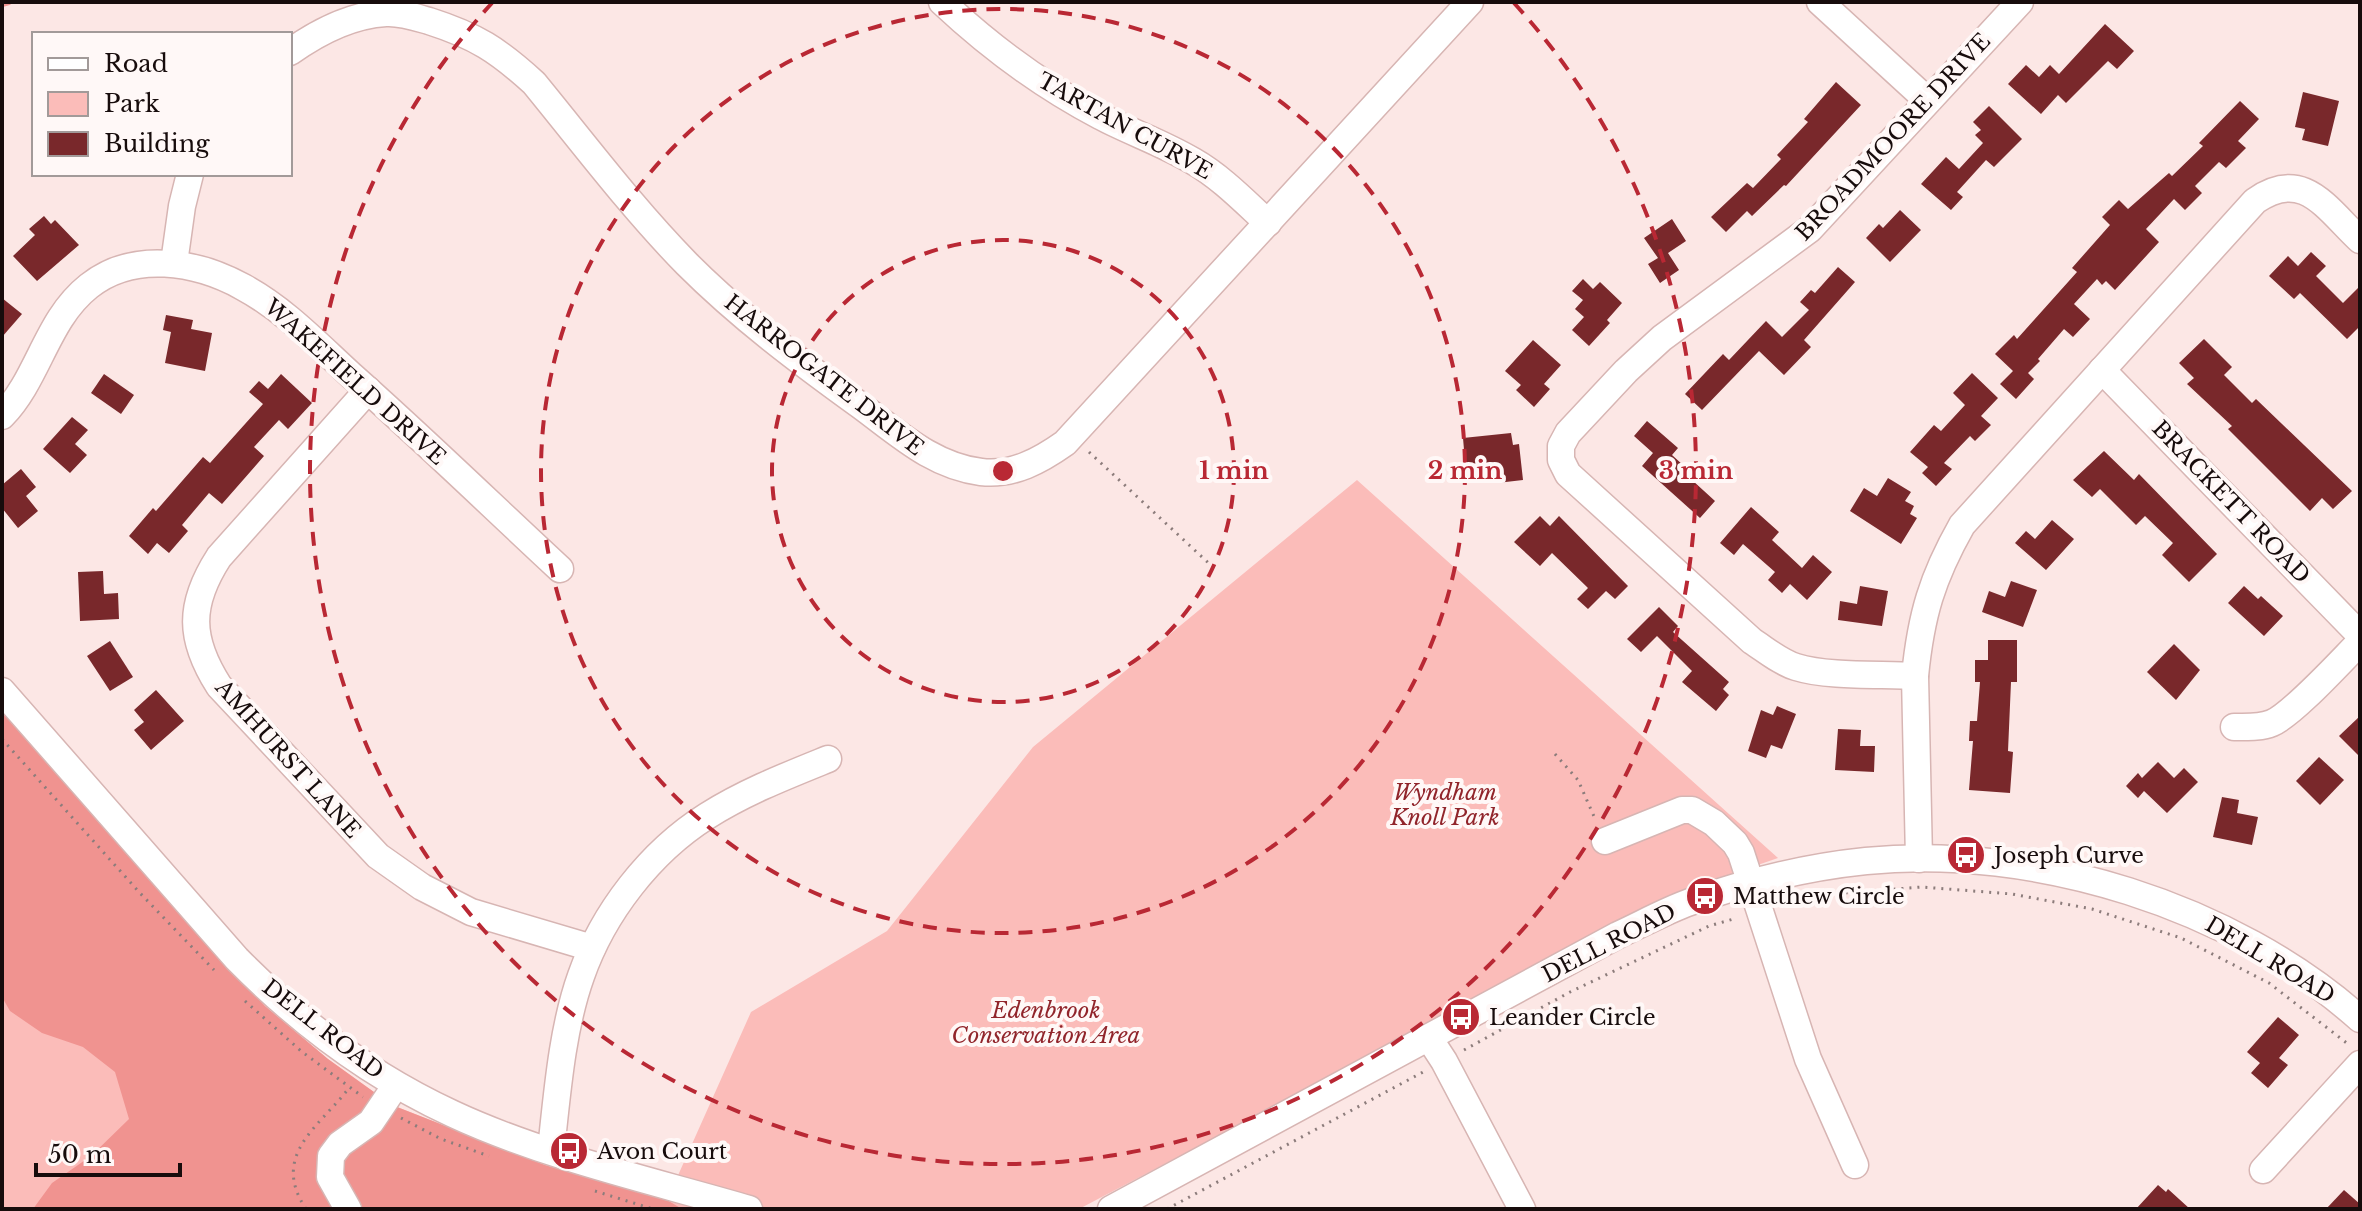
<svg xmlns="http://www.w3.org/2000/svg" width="2362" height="1211" viewBox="0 0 2362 1211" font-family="'Libre Baskerville',serif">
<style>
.green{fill:#fbbcb9}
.forest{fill:#f09390}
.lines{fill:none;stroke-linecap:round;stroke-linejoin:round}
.stream{stroke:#f29592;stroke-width:6}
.building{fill:#79282b}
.minor-casing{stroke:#d7b5b3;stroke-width:29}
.path{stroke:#8c7c7b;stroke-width:3;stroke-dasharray:2 6;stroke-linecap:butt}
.minor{stroke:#fff;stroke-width:26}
.ring{fill:none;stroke:#b92834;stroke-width:4;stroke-dasharray:14 10}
.labels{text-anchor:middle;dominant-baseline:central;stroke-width:8;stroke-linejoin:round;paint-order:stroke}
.street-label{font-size:22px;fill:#170c0c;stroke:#fff8f7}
.park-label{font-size:22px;font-style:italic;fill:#91252b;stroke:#fff8f7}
.poi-label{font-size:22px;fill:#170c0c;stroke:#fff8f7;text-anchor:start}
.centre{fill:#b92834;stroke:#fff8f7;stroke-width:4}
.ring-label{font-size:24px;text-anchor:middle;font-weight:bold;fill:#b92834;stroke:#fff8f7;stroke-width:8;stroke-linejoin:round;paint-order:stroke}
</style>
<rect width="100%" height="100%" fill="#fce7e5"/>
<polygon class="green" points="1357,480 1778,858 1688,889 1606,926 1307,1089 1079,1209 2,1209 2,712 265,1006 328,1059 392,1105 545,1165 667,1200 751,1012 887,931 1033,747"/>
<polygon class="forest" points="2,712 265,1006 328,1059 392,1105 545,1165 667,1200 682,1209 33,1209 52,1183 91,1156 129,1119 115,1072 83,1047 42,1033 10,1011 2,997"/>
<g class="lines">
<polyline class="stream" points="2,4 9,2"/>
</g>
<g class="building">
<polygon points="2105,24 2134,51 2117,69 2108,61 2066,103 2058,95 2041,114 2008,84 2026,65 2039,77 2050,65 2059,74"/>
<polygon points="1836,82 1861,105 1786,186 1784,185 1752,216 1747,211 1726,232 1711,217 1747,183 1753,188 1781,159 1777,155 1808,122 1804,119"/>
<polygon points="2303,92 2339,101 2328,146 2302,140 2305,129 2295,127"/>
<polygon points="2240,101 2259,119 2238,141 2246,148 2226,168 2219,162 2195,186 2202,193 2185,210 2174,199 2146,229 2159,242 2115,290 2106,281 2102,285 2097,279 2074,304 2090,319 2073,337 2064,329 2038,359 2040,361 2028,373 2034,379 2016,399 2000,384 2013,371 1995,354 2014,335 2017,339 2077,272 2072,268 2110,225 2102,217 2119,200 2128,209 2169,173 2172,176 2203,146 2199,143"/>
<polygon points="1989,106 2022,139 1994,167 1986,160 1957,192 1963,197 1951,210 1921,184 1946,157 1959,169 1983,143 1975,135 1981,130 1973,122"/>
<polygon points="1900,210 1921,230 1890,262 1866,238 1879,224 1883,228"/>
<polygon points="44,216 51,224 55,220 79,245 37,281 13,256 35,235 29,229"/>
<polygon points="1672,219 1686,241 1668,253 1679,270 1660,283 1648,264 1658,258 1644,238"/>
<polygon points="2311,252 2326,266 2316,276 2343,303 2360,286 2360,326 2347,339 2300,293 2294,299 2269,276 2288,256 2298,266"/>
<polygon points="1838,267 1855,282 1804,340 1811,347 1784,375 1759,351 1702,410 1685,394 1723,354 1729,360 1766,321 1782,337 1809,310 1800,302 1811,290 1815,293"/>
<polygon points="1583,279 1593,289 1600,282 1622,303 1607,320 1610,323 1589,346 1572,330 1584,317 1575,309 1583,300 1572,291"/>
<polygon points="2,298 22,314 2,337"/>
<polygon points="166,315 193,320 191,329 212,333 205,371 165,363 171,332 163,330"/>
<polygon points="2204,339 2232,367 2224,375 2252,403 2256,399 2352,491 2333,509 2322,498 2310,511 2228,429 2232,426 2187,384 2194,378 2179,363"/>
<polygon points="1533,340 1561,365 1544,384 1550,389 1534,407 1516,390 1521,385 1505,371"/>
<polygon points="1972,373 1998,398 1981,416 1991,425 1975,441 1970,436 1944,463 1952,469 1936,486 1922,473 1928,467 1910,452 1934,425 1941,431 1965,405 1953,393"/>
<polygon points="104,374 134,395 121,414 91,393"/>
<polygon points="281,374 312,403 288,429 279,420 254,447 264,456 222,504 209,493 182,525 188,531 169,553 157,543 148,554 129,536 153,508 156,511 203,457 210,463 263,404 249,392 259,381 268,389"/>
<polygon points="72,417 88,430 75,444 87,455 70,473 43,449"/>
<polygon points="1647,421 1678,448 1672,455 1684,466 1681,470 1715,501 1700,518 1642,466 1653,453 1634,436"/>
<polygon points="1511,433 1513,445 1519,444 1523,480 1497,483 1496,470 1466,473 1463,438"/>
<polygon points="2104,451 2134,480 2139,474 2217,554 2189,582 2162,555 2173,543 2145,516 2136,525 2100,489 2092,497 2073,480"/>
<polygon points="21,469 36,487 26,496 38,511 18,528 2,508 2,485"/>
<polygon points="1888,478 1911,492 1905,501 1914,506 1910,514 1917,518 1901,544 1850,511 1864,488 1877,496"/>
<polygon points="1751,507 1779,532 1772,540 1802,568 1813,555 1832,572 1807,600 1790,584 1782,593 1768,580 1775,572 1743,544 1734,555 1720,543"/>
<polygon points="1540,516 1550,526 1559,516 1628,586 1615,599 1606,591 1588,609 1577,599 1588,588 1552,553 1540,566 1514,542"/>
<polygon points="2052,520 2074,539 2046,570 2015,543 2026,531 2035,539"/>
<polygon points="103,571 104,594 118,593 119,619 80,621 78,572"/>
<polygon points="2011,581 2037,590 2023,627 1982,612 1989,591 2005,597"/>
<polygon points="1860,586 1888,591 1882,626 1838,620 1840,601 1857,604"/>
<polygon points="2244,586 2258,599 2261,596 2283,616 2264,636 2228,603"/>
<polygon points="1659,607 1678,626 1673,632 1729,682 1723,689 1729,695 1716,711 1682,682 1692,671 1657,636 1641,652 1627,639"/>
<polygon points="1988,640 2017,640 2017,682 2011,682 2008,751 2013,752 2010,793 1969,790 1973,741 1969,741 1970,721 1977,721 1980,682 1975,682 1975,660 1988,660"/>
<polygon points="110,641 133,677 110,691 87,656"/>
<polygon points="2174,644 2200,670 2176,700 2147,672"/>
<polygon points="156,690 184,721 151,750 134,730 144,722 134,710"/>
<polygon points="1777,706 1796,714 1782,749 1771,745 1766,758 1748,751 1761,710 1773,715"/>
<polygon points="2360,716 2360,757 2339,736"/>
<polygon points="1838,729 1861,730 1860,746 1875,746 1874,772 1835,770"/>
<polygon points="2319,757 2344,780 2320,805 2296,781"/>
<polygon points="2158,762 2174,778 2184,768 2198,782 2167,813 2144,791 2138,798 2126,786 2138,773 2142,778"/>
<polygon points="2222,797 2239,800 2237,813 2258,817 2252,845 2213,837"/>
<polygon points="2278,1017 2299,1035 2279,1058 2288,1065 2268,1088 2251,1073 2260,1063 2247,1052"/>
<polygon points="2158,1185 2166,1192 2168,1189 2190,1209 2136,1209"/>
<polygon points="2344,1190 2360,1204 2360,1209 2326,1209"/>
</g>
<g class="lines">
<g class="minor-casing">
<g id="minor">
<path d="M942,2C990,47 1041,85 1100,116C1130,132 1163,143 1193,161C1221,177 1244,201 1268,223"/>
<polyline points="1820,2 1927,100"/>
<path d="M290,52C318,32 351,15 386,13C400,12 415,17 429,21C476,36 498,50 534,83C584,144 632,208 687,264C740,317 800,362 861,406C899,434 933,466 981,472C1013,476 1041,460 1065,443L1470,2"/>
<polyline points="174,263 182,206 190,174"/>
<polyline points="2102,370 2360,635"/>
<path d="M368,390L219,557C188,605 189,639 219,686L378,856L422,887L471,912L592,948"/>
<path d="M2,416C39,378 46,320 89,286C133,251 196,261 243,287C284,309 317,344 351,375C422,438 490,504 560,569"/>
<path d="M1915,676C1880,674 1828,677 1796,667C1780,662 1766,650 1752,641L1568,474L1561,460V446L1568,433L1626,371L1662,338L1810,229L2020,2"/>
<path d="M2,691L237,959C299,1022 373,1077 453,1114C543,1156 653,1181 749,1209"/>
<path d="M2234,727C2247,727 2260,728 2272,723C2293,714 2341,661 2360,642"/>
<polyline points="1605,841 1682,810 1692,810 1714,823 1735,843 1741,853 1808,1059 1855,1165"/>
<path d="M1919,859L1915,676C1921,615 1932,578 1962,525L2255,201C2303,167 2326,208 2360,240"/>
<polyline points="1429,1038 1444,1061 1522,1209"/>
<path d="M551,1150C557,1095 562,1029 581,976C603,913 650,852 707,816C745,792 786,776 828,759"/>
<polyline points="2263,1170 2360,1064"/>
<polyline points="348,1209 330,1177 331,1156 340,1144 371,1122 396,1085"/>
<path d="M1111,1209L1618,935C1642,924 1665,911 1690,902C1746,882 1807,867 1866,861C2035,844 2233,906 2360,1019"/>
</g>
</g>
<g class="path">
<polyline points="1089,452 1215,569"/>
<polyline points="2,739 139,892 214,970"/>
<polyline points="1555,754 1578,780 1596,821"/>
<polyline points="1783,906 1843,893 1922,887 2012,894 2092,909 2181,938 2269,983 2348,1044"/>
<polyline points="245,1001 301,1051 363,1097"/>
<polyline points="1464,1050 1570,992 1709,926 1737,918"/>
<polyline points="401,1118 441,1139 489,1156"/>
<polyline points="595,1191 653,1209"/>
<path d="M306,1209C270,1155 319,1127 349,1088"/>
<polyline points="1167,1209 1425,1071"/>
</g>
<use href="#minor" class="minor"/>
</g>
<g class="ring">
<circle cx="1003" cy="471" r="231"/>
<circle cx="1003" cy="471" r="462"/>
<path d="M1514 3A693 693 0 1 1 492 3"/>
</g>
<defs>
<g id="bus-disc" transform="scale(2)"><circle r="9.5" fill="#b92834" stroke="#fff8f7"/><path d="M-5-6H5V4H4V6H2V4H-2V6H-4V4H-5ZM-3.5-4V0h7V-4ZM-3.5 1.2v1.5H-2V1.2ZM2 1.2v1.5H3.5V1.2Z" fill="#fff"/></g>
</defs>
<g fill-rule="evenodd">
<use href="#bus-disc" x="1966" y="855"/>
<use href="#bus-disc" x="1705" y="896"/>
<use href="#bus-disc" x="1461" y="1017"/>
<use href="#bus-disc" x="569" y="1151"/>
</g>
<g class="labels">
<g class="street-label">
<text transform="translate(1125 126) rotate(29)">TARTAN CURVE</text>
<text transform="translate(1893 137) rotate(-47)">BROADMOORE DRIVE</text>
<text transform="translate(824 375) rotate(38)">HARROGATE DRIVE</text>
<text transform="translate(355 382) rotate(42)">WAKEFIELD DRIVE</text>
<text transform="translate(2231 502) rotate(46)">BRACKETT ROAD</text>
<text transform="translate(288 759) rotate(48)">AMHURST LANE</text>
<text transform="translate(1609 943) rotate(-27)">DELL ROAD</text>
<text transform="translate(2270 960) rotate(31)">DELL ROAD</text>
<text transform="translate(323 1029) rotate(38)">DELL ROAD</text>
</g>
<g class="park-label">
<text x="1445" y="792">Wyndham<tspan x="1445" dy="25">Knoll Park</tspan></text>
<text x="1046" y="1010">Edenbrook<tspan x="1046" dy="25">Conservation Area</tspan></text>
</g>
<g class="poi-label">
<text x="1994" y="855">Joseph Curve</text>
<text x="1733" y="896">Matthew Circle</text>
<text x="1489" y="1017">Leander Circle</text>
<text x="597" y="1151">Avon Court</text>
</g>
</g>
<circle cx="1003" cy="471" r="12" class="centre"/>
<g class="ring-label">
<text x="1234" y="479">1 min</text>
<text x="1465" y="479">2 min</text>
<text x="1696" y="479">3 min</text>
</g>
<rect width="2362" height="1211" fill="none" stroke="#170c0c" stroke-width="8"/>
<rect x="32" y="32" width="260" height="144" fill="#fff8f7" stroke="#a29a99" stroke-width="2"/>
<rect x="48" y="58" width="40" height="12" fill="#ffffff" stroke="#a29a99" stroke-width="2"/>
<text x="104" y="72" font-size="24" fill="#170c0c">Road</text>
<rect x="48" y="92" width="40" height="24" fill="#fbbcb9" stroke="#a29a99" stroke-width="2"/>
<text x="104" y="112" font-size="24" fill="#170c0c">Park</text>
<rect x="48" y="132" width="40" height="24" fill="#79282b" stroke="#a29a99" stroke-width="2"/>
<text x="104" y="152" font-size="24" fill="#170c0c">Building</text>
<path d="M36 1163v12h144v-12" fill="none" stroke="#170c0c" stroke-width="4"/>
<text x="48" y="1163" font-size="24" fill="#170c0c" stroke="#fff8f7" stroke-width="6" paint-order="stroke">50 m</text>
</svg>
